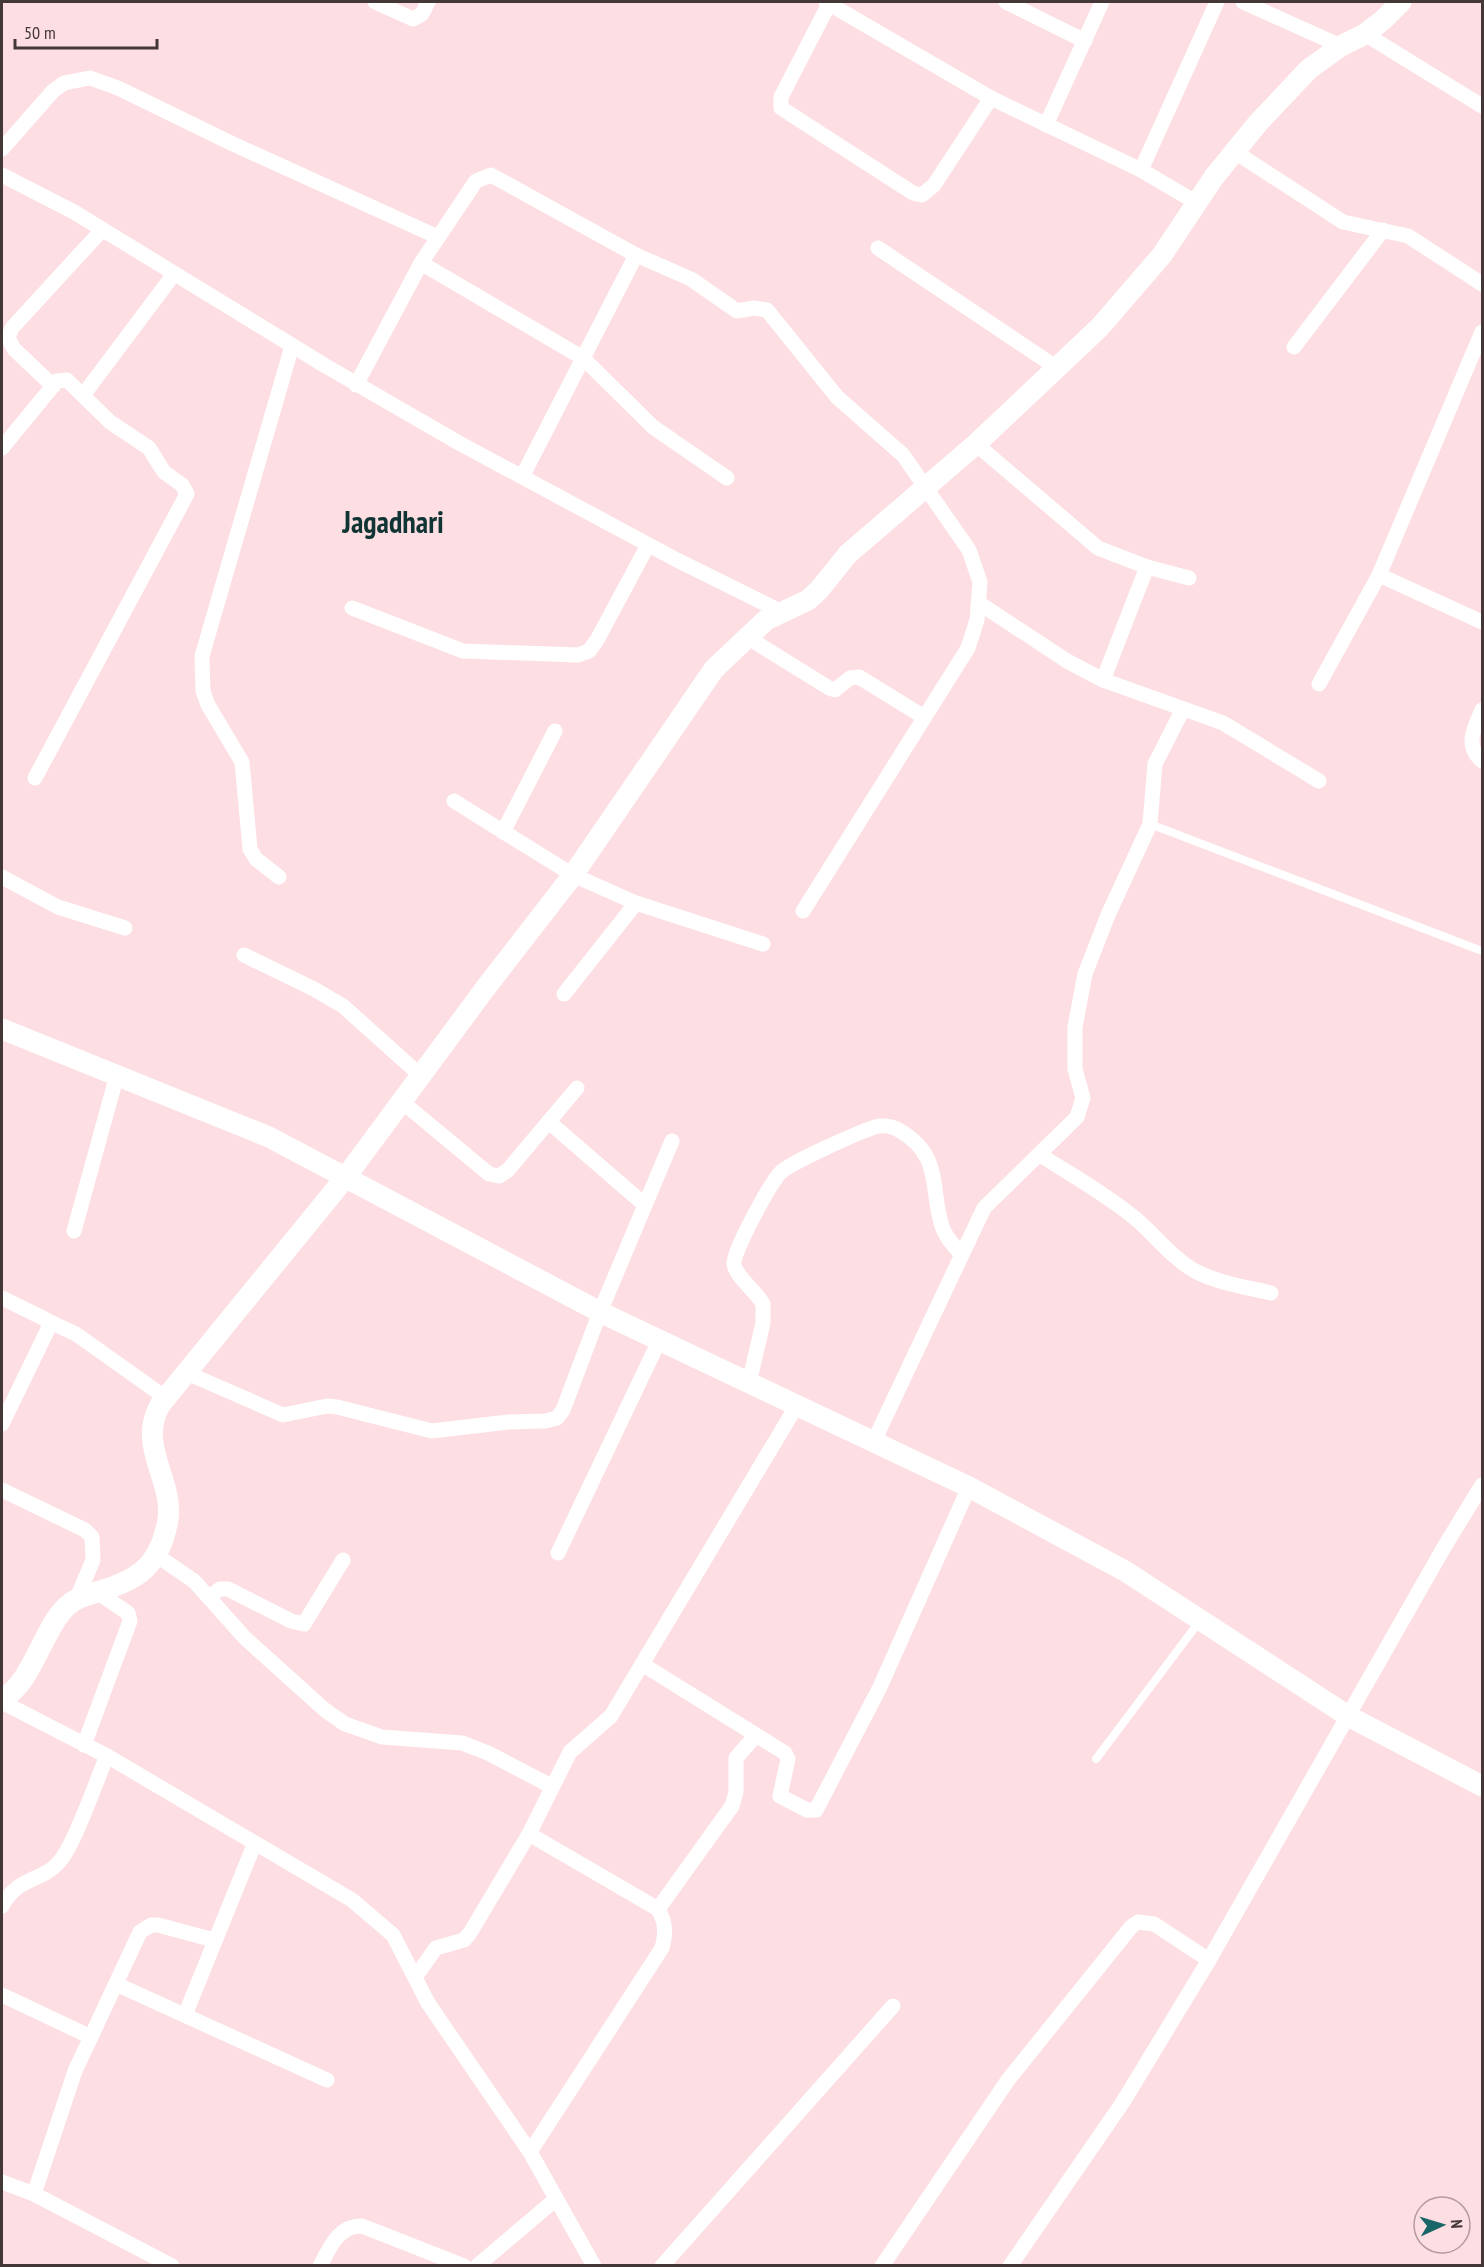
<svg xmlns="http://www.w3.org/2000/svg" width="1484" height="2267" viewBox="0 0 1484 2267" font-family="'PT Sans Narrow',sans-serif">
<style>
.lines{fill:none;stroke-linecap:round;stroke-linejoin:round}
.lane{stroke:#fff;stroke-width:8}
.street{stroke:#fff;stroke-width:15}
.secondary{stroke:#fff;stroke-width:21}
.labels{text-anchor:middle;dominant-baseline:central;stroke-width:6;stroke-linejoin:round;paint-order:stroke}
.town-label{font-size:30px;font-weight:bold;fill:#103434;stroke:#fddee2}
</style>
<rect width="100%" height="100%" fill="#fddee2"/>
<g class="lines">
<g class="lane">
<polyline points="1150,824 1482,951"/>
<polyline points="1096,1759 1199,1622"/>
</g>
<g class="street">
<polyline points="375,2 413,19 422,14 428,2"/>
<polyline points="826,2 991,98 1141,170 1197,203"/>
<polyline points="830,2 781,97 781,108 913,193 922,195 934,185 991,98"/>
<polyline points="1006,2 1085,41"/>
<polyline points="1243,2 1341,46"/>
<polyline points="1365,34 1482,106"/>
<polyline points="1046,125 1102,2"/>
<polyline points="2,149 53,91 64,83 90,78 118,88 233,144 438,237"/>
<polyline points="1235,152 1343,222 1408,236 1482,284"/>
<polyline points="1141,170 1217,2"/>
<polyline points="2,175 74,212 324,365 459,443 675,559 780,611"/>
<polyline points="878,248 1057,368"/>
<polyline points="421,263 583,358 653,427 727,478"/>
<polyline points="1294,347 1383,230"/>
<polyline points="356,385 421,263 476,181 491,175 636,255 691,279 737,311 754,308 767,310 837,397 903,455 969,550 980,582 977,620 968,648 803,911"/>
<polyline points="53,386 14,349 8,338 12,328 102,230"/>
<polyline points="84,394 174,274"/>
<polyline points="976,444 1098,548 1147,567 1189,578"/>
<polyline points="2,448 57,381 67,380 110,422 149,448 164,472 182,485 187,494 35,778"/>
<polyline points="523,475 636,255"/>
<polyline points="1379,575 1482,622"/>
<polyline points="979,603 1067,661 1103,680 1223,723 1319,781"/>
<polyline points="352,608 463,651 578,655 589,651 597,640 648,545"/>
<polyline points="747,637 829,688 835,690 850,678 859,677 924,717"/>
<polyline points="1103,680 1147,567"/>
<polyline points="1319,684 1379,575 1482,332"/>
<path d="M1482,710C1474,729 1464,745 1482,761"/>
<polyline points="454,801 573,875 636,903 763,944"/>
<polyline points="503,832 555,731"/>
<polyline points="2,877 58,907 125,928"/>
<polyline points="279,877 256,859 250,849 242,762 208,705 203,691 202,656 292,346"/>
<polyline points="244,955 314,989 343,1006 420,1075"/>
<polyline points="564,994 636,903"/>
<polyline points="401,1101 489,1174 499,1176 508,1170 577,1088"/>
<polyline points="549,1122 645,1205"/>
<path d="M1040,1155C1072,1175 1107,1195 1136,1219C1156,1236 1172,1258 1195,1271C1218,1283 1246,1287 1271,1293"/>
<polyline points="74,1231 117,1075"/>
<polyline points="2,1298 43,1318 48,1321 49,1327 2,1424"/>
<polyline points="48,1321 76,1334 166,1398"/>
<polyline points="187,1373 283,1415 327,1406 337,1407 432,1431 508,1422 545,1421 557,1418 563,1410 600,1312 672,1141"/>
<path d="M749,1383L763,1323V1304C757,1292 735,1276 734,1264C733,1251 771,1182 781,1172C794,1161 857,1133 875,1127C882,1125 891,1126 897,1129C942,1154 930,1184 941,1223C944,1235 953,1245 961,1254"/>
<polyline points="874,1441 984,1208 1077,1117 1083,1098 1075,1069 1075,1027 1085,974 1108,915 1150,824 1155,764 1183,709"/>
<polyline points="2,1490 85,1530 92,1537 93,1560 77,1598"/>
<polyline points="558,1553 659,1341"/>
<polyline points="156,1555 194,1581 245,1638 325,1710 345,1724 382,1737 462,1743 488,1753 551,1786"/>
<polyline points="209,1597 220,1589 228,1589 291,1621 304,1624 343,1560"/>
<polyline points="642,1664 785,1753 788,1759 780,1796 807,1810 816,1810 880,1687 969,1487"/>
<polyline points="2,1702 107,1756 352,1900 393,1935 428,2003 530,2152 594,2266"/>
<polyline points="84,1745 130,1621 128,1613 97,1592"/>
<path d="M529,1834L658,1909C666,1923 666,1933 662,1948L530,2152"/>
<path d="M2,1906C18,1876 42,1882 59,1862C75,1844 96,1781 107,1756"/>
<polyline points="658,1909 732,1806 736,1792 736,1758 756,1735"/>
<polyline points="416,1976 436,1948 464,1940 470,1933 529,1834 570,1752 611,1716 797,1405"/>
<polyline points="116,1984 327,2080"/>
<polyline points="2,1995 91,2037"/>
<polyline points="185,2015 254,1845"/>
<polyline points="2,2182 34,2194 172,2266"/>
<polyline points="34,2194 75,2071 140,1932 151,1925 158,1925 214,1940"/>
<path d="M320,2266C330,2247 339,2225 362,2226L464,2266"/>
<polyline points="477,2266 556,2199"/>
<polyline points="662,2266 893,2006"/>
<polyline points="882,2266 1008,2080 1131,1927 1138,1922 1154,1924 1209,1960"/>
<polyline points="1010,2266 1123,2102 1209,1960 1443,1549 1482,1485"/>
</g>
<g class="secondary">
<polyline points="2,1029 269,1137 600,1312 969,1487 1125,1571 1348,1716 1482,1786"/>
<path d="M2,1698C30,1688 43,1628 67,1606C77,1597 88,1595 100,1591C138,1580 158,1566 167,1525C177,1482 136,1449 160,1405L345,1178L487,986L573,875L714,669L766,620L808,600L819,590L848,554L976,444L1100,327L1162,255L1214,177L1258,123L1309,69L1341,46L1365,34L1383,20L1401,2"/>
</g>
</g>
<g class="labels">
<g class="town-label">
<text x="393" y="521">Jagadhari</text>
</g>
</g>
<rect width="1484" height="2267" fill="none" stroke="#433738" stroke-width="6"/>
<g transform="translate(1442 2225) rotate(86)"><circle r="28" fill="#fddee2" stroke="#b39b9e" stroke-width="1.5"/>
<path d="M0-4.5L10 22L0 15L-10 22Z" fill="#186667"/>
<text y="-9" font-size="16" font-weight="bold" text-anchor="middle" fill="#433738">N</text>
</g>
<path d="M15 39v9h142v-9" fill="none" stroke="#433738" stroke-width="3"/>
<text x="24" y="39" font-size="18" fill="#433738" stroke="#fddee2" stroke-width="4.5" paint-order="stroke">50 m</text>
</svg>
